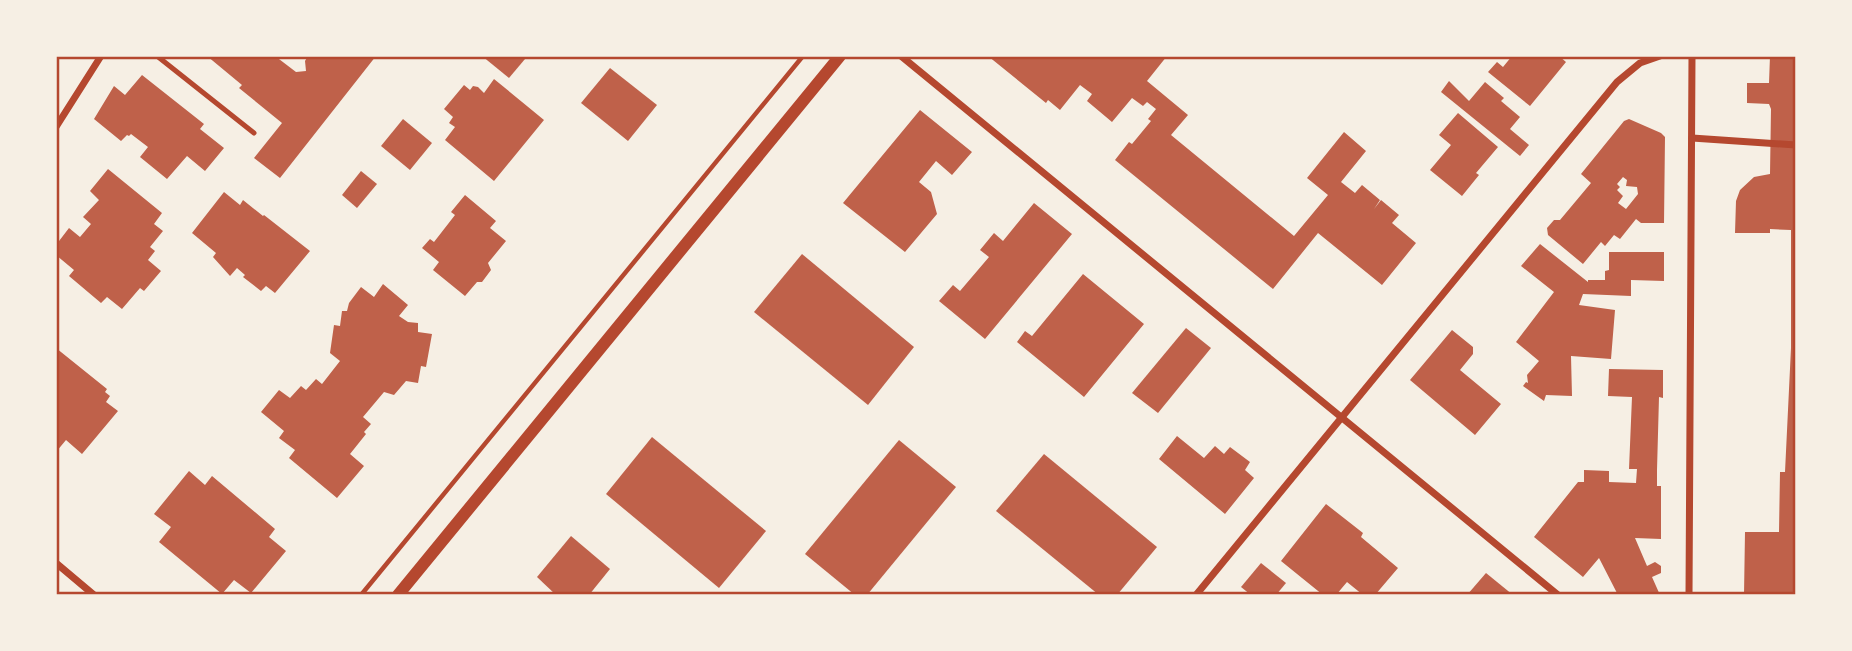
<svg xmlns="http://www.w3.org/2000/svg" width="1852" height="651" viewBox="0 0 1852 651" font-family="'Times New Roman',serif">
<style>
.building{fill:#bf614a;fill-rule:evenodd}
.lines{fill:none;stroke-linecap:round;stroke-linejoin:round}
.path{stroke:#b5482f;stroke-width:4.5}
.service{stroke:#b5482f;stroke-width:5}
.minor{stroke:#b5482f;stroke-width:7}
.tertiary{stroke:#b5482f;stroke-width:12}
.neatline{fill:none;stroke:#b5482f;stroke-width:2.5}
</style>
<rect width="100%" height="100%" fill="#f6efe4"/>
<g class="building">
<polygon points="207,56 275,56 296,72 306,71 305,61 308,56 376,56 280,178 254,158 282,123 239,88 242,85"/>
<polygon points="482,56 522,56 525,59 509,78"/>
<polygon points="988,56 1167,56 1147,81 1188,115 1171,135 1294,236 1328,195 1307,178 1344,132 1366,151 1341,182 1355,193 1362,185 1380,200 1374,209 1381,200 1399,215 1392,223 1416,243 1382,285 1318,233 1273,289 1115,160 1129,142 1132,144 1151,121 1148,119 1156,109 1147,102 1143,106 1132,98 1112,122 1087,101 1092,94 1080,85 1060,110 1048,100 1046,103"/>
<polygon points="1512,56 1559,56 1566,62 1530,106 1488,72 1497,62 1503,67"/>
<polygon points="1770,56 1796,56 1796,595 1744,595 1745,532 1779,532 1780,472 1785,472 1791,348 1791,230 1770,229 1770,233 1735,233 1736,201 1740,190 1754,177 1770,174 1771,109 1769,104 1747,103 1747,83 1769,83"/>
<polygon points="610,68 657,105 628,141 581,103"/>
<polygon points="142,75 204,124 200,129 224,148 205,171 187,156 167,179 140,157 148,147 131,134 129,136 127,135 121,141 94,119 114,86 125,95"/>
<polygon points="494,79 544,120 494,181 445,140 455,127 449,123 453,117 444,109 464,85 470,90 473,86 478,87 484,93"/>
<polygon points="1449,81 1469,101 1485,82 1504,98 1501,101 1520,117 1510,129 1529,145 1520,156 1441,92"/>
<polygon points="920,110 972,152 952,175 936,161 919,182 931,192 937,214 905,252 843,203"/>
<polygon points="1458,113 1498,147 1476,173 1479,175 1462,196 1430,170 1451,145 1439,135"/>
<polygon points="403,119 432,143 410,170 381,146"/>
<path d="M1629,119L1661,133L1665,137L1664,223H1641L1636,219L1620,239L1614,235L1605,246L1601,242L1583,264L1548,235L1547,228L1554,220H1560L1591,183L1581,174L1624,121ZM1623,177L1627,180L1626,186L1637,187L1638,194L1626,209L1618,203L1623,196L1617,190L1620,187L1617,184Z"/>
<polygon points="108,169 162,213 154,224 163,231 150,247 155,251 148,260 161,271 144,291 140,288 122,309 107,297 101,303 69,276 74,270 56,255 56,245 69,228 80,237 91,224 83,217 99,200 90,191"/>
<polygon points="361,171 377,184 357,208 342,195"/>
<polygon points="224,192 240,205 243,200 263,216 264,215 310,251 275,293 266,286 261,291 243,277 245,275 237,268 230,276 213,257 216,253 192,233"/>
<polygon points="465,195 496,221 490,228 506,241 488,263 491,270 482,282 477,282 465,296 433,270 439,262 422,248 430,239 434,242 455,215 451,212"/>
<polygon points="1034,203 1072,234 985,339 939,301 953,285 960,291 989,257 980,250 994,233 1003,241"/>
<polygon points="1540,244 1588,282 1588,280 1605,280 1605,271 1609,270 1609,252 1664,252 1664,281 1631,280 1631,296 1583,294 1579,305 1615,310 1611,359 1571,356 1572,396 1546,395 1544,401 1523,386 1526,382 1528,383 1527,375 1539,361 1516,342 1554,292 1521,266"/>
<polygon points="802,254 914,347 868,405 754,312"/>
<polygon points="1083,274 1144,324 1084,397 1017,342 1025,331 1032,336"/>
<polygon points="383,284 408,305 399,316 408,322 418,323 418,332 432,334 426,367 421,366 418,383 406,381 394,395 384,392 363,417 371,424 364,432 366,434 350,454 364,466 337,498 289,458 295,450 279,438 284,431 261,412 279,390 290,398 301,386 306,390 316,379 322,384 340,361 330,353 334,325 340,326 342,311 347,311 349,303 361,287 374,297"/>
<polygon points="1186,328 1211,348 1158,413 1132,393"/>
<polygon points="1452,330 1473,347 1473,354 1460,370 1501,404 1475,435 1410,380"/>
<polygon points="56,348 107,389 105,392 110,396 106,402 118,411 82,454 66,440 56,452"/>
<polygon points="1609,369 1663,370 1663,398 1659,397 1657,470 1657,486 1661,486 1661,539 1635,538 1647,566 1655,562 1661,566 1661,573 1652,577 1660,595 1618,595 1599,558 1583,577 1534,537 1578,482 1584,482 1584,470 1609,471 1609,482 1636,483 1637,469 1629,469 1632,397 1608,396"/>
<polygon points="1177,436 1204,458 1215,446 1224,454 1230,447 1250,462 1245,470 1254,478 1225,514 1159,459"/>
<polygon points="652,437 766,531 719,588 606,494"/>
<polygon points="899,440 956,487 867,595 855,595 805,554"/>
<polygon points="1044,454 1157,547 1117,595 1099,595 996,511"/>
<polygon points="189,471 205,485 212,476 275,529 269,537 286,551 251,593 234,580 222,594 159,542 171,527 154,514"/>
<polygon points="1326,504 1363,533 1361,537 1398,568 1375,595 1363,595 1347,582 1336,595 1323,595 1281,561"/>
<polygon points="571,536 610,569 589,595 556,595 537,577"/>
<polygon points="1261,563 1286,583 1276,595 1251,595 1241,587"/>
<polygon points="1486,573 1513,595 1467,595"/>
</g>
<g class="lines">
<polyline class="path" points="361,595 803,56"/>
<polyline class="service" points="157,56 254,133"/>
<g class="minor">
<polyline points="901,56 1558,595"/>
<polyline points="56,127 101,56"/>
<polyline points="1692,138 1796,145"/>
<polyline points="56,563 94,595"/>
<polyline points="1196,595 1617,82 1640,63 1660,56"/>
<polyline points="1689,595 1692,56"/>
</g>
<polyline class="tertiary" points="398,595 840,56"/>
</g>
<rect width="1852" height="651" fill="none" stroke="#f6efe4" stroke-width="116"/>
<rect x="58" y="58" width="1736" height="535" class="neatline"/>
</svg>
